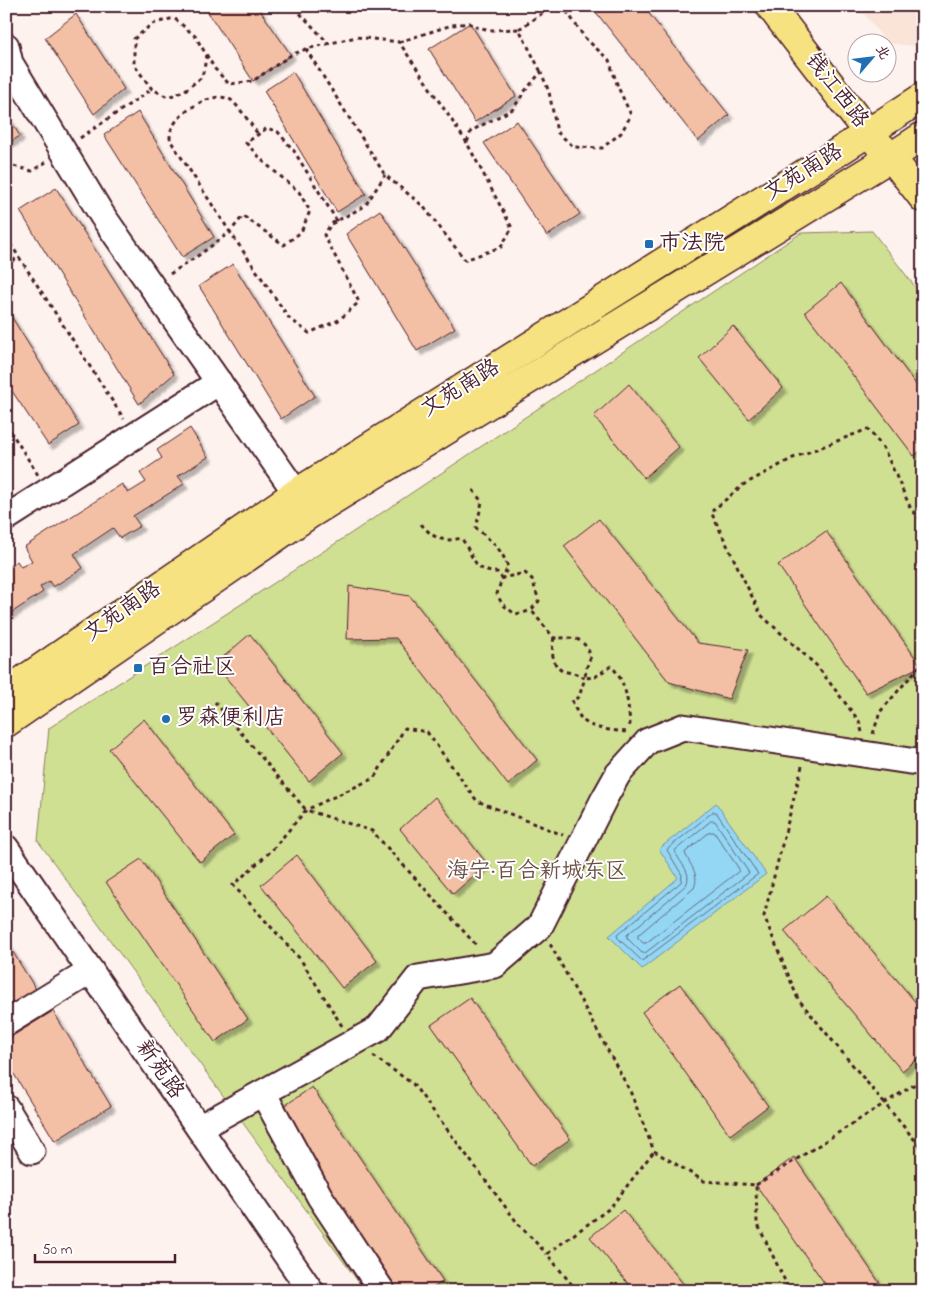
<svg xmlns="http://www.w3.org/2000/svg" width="929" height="1297" viewBox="0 0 929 1297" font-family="'Indie Flower','LXGW WenKai TC',sans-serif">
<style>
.built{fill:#fae3d7}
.green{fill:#d0e093;stroke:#8d805f}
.water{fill:#93d7f5;stroke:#768da4}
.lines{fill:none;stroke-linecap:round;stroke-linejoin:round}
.shore{stroke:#67697c;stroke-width:1}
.building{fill:#f3c0a5;stroke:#4a1f2b;filter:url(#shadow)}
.minor-casing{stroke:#4a1f2b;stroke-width:29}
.major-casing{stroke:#4a1f2b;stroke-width:31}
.path{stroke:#4a1f2b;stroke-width:3;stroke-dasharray:4 4;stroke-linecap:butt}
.minor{stroke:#fff;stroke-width:25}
.major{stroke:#f7e281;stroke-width:28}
.poi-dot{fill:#1f6fb2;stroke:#fff;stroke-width:2}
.labels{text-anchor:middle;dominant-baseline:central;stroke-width:4;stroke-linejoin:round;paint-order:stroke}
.street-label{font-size:22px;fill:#4a1f2b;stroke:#fff}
.poi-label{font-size:22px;fill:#4a1f2b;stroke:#fff;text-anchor:start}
.park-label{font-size:22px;fill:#6c4f45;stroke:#fff}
</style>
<defs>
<filter id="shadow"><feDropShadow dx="4.5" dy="4.5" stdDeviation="1" flood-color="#0004"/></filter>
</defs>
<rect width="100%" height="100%" fill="#fdf2ed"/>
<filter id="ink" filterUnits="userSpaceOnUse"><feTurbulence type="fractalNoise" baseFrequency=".02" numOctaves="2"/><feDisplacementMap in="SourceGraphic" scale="10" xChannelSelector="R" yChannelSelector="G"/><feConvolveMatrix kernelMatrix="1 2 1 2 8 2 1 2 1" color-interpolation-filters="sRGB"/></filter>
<g filter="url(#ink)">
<polygon class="built" points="858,6 923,6 923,47 887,43"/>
<polygon class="green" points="872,231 923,297 923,1291 365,1291 38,841 49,728 344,538 801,233"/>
<polygon class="water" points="716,803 766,874 642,969 609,936 678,878 659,849"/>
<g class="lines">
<g class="shore">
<polygon points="713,812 716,812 758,874 642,961 618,938 617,935 681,882 682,875 667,850"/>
<path d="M711,821H715L749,873L645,953H642L627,938V935L686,885C693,872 679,863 675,851Z"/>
<path d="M710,832H714L739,869V871L646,943H643L638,938V935L694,888C700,873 690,866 685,853Z"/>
</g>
</g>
<g class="building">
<polygon points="204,6 257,6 291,55 253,81"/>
<polygon points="591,6 643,6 729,115 698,141"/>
<polygon points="76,14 124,89 94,114 45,38"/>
<polygon points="470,23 516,96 475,122 429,49"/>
<polygon points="293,72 366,194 337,212 264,91"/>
<polygon points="138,112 214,237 182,257 104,135"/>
<polygon points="6,114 20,136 6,145"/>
<polygon points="517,121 580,214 547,236 484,143"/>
<polygon points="56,188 174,374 139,404 20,211"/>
<polygon points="380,210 455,328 417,351 346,234"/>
<polygon points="233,264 315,396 281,419 199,286"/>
<polygon points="841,283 923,394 923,449 914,456 805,312"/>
<polygon points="6,308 79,425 48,445 6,382"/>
<polygon points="733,326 783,388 749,419 699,358"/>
<polygon points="629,384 679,447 644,478 594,416"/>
<polygon points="190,428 208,457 178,476 184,484 133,516 140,526 120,538 113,528 74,554 83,568 53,587 49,581 40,587 43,592 8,615 6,613 6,568 17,561 21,567 32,561 24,547 122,484 128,493 146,482 140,473 162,458 157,450"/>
<polygon points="599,519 698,643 748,650 729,699 669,682 564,546"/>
<polygon points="826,531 921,666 866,693 778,565"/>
<polygon points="349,586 410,596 537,760 508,785 396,638 347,639"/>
<polygon points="250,634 343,753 309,781 215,664"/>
<polygon points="144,719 234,835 200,862 109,749"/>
<polygon points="435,797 487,864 453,894 400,829"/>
<polygon points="297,855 377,961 342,988 261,885"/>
<polygon points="141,859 248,1019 215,1042 106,882"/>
<polygon points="826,896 923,1011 923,1054 902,1071 784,931"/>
<polygon points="6,941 40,996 6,1016"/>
<polygon points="680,984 768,1106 730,1135 642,1012"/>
<polygon points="470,998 570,1139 532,1166 431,1025"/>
<polygon points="53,1011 111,1106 55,1141 6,1061 6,1040"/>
<polygon points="312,1087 443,1281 429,1291 399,1291 277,1111"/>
<polygon points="794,1157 885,1291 830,1291 756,1185"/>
<polygon points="623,1210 689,1291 634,1291 590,1237"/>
</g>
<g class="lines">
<g class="minor-casing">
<g id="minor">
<polyline points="6,46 10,63 102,215 308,510"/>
<polyline points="6,518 219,382"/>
<polyline points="6,848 311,1291"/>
<polyline points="6,1023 91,971"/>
<polyline points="263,1093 320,1197 382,1291"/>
<polyline points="6,1108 32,1151"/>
<polyline points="199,1128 378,1029 418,978 495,965 540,926 604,799 618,774 648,741 683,727 923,763"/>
</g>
</g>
<g class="major-casing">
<g id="major">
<polyline points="770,6 868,133 891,157 923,198"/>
<polyline points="6,692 296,493 835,154 923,97"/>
<polyline points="6,723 310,514 891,157 923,136"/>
</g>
</g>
<g class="path">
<polyline points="322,6 296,9 328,43"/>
<polyline points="369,6 387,11 428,6"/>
<polyline points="519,29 553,6"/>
<polyline points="399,42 452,25 470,23 472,26 491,30 519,29 541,72"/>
<polyline points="207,55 202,77 184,91 168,97 152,89 134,65 134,39 152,24 174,18 195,36 215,69 229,84 253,81 291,55 306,49"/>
<polyline points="80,138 152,89"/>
<polyline points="467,143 399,42 356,37 306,49 385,175 423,206 465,260 501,247 512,228 467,143 471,131 513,109 525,91 541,72 549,92 557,132 574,147 602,148 621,133 631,115 618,87 609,60 585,38 563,6"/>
<polyline points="6,164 32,171 46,162"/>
<polyline points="337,221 294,151 278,132 267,128 246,143 266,164 299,192 310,211 301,232 284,245 243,216 230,232 289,318 309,333 339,320 359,302 324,235 331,224 365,206 385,175"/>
<polyline points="6,237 124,419"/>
<polyline points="6,266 18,257"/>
<path d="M170,274L199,255L230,232L170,140C170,136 170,131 172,128C179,112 214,89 231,100C238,105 252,126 258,134"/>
<polyline points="6,424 38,475"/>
<path d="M473,490L482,502L476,528C491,541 502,548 508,568L502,578L525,573L532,579L539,601L531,610L554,638C574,638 582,635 591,656L586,669L585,678L595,677L611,666C627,682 628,703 630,724L628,729"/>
<path d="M421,524C433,538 443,543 461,538C473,553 473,573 497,572L502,578L497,594L502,604L515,614L523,613L531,610"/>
<path d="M554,638C551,649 551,670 567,672C575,673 577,674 585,678L579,697L572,700C574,706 577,713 581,718C590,730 613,730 627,732"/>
<polyline points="215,702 306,810 372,831 478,947"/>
<polyline points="862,732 859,721 817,666 761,615 711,512 743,485 793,458 868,429 884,449 911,509 923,522"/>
<polyline points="873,734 880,712 923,662"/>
<polyline points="802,766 764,916 798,999 923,1150"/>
<polyline points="550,944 630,1091 654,1151 704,1181 756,1185 757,1223 786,1283 788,1291"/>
<polyline points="342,1026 301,960 233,885 271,851 306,810 374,778 405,728 427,732 477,801 563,835"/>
<polyline points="373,1056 413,1084 519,1225 547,1254"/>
<polyline points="756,1185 923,1079"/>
<polyline points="577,1291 547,1254 610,1208 654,1151"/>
</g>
<use href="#minor" class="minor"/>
<use href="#major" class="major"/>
</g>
</g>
<g class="poi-dot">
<rect x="644" y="239" width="10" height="10" rx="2.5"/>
<rect x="133" y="663" width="10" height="10" rx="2.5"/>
<circle cx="166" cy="719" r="5"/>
</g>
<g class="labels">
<g class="street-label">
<text transform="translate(836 91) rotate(52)">钱江西路</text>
<text transform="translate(804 173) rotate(-32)">文苑南路</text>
<text transform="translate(461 389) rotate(-32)">文苑南路</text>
<text transform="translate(123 612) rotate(-35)">文苑南路</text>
<text transform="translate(159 1070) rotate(55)">新苑路</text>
</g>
<g class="poi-label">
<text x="659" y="244">市法院</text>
<text x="148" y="668">百合社区</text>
<text x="176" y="719">罗森便利店</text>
</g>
<g class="park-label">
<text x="537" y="872">海宁·百合新城东区</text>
</g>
</g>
<rect width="929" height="1297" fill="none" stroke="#fff" stroke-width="25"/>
<rect x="12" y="12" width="904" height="1272" fill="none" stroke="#4a1f2b" stroke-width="2" filter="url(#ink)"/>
<g transform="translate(872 58) rotate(62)"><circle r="24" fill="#ffffff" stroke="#b7a5aa"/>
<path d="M0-4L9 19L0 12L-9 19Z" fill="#1f6fb2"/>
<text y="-8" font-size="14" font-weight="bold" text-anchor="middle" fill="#4a1f2b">北</text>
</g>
<path d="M35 1254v8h140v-8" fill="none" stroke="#4a1f2b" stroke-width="2.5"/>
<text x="42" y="1254" font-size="15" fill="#4a1f2b" stroke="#ffffff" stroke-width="4" paint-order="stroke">50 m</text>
</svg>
